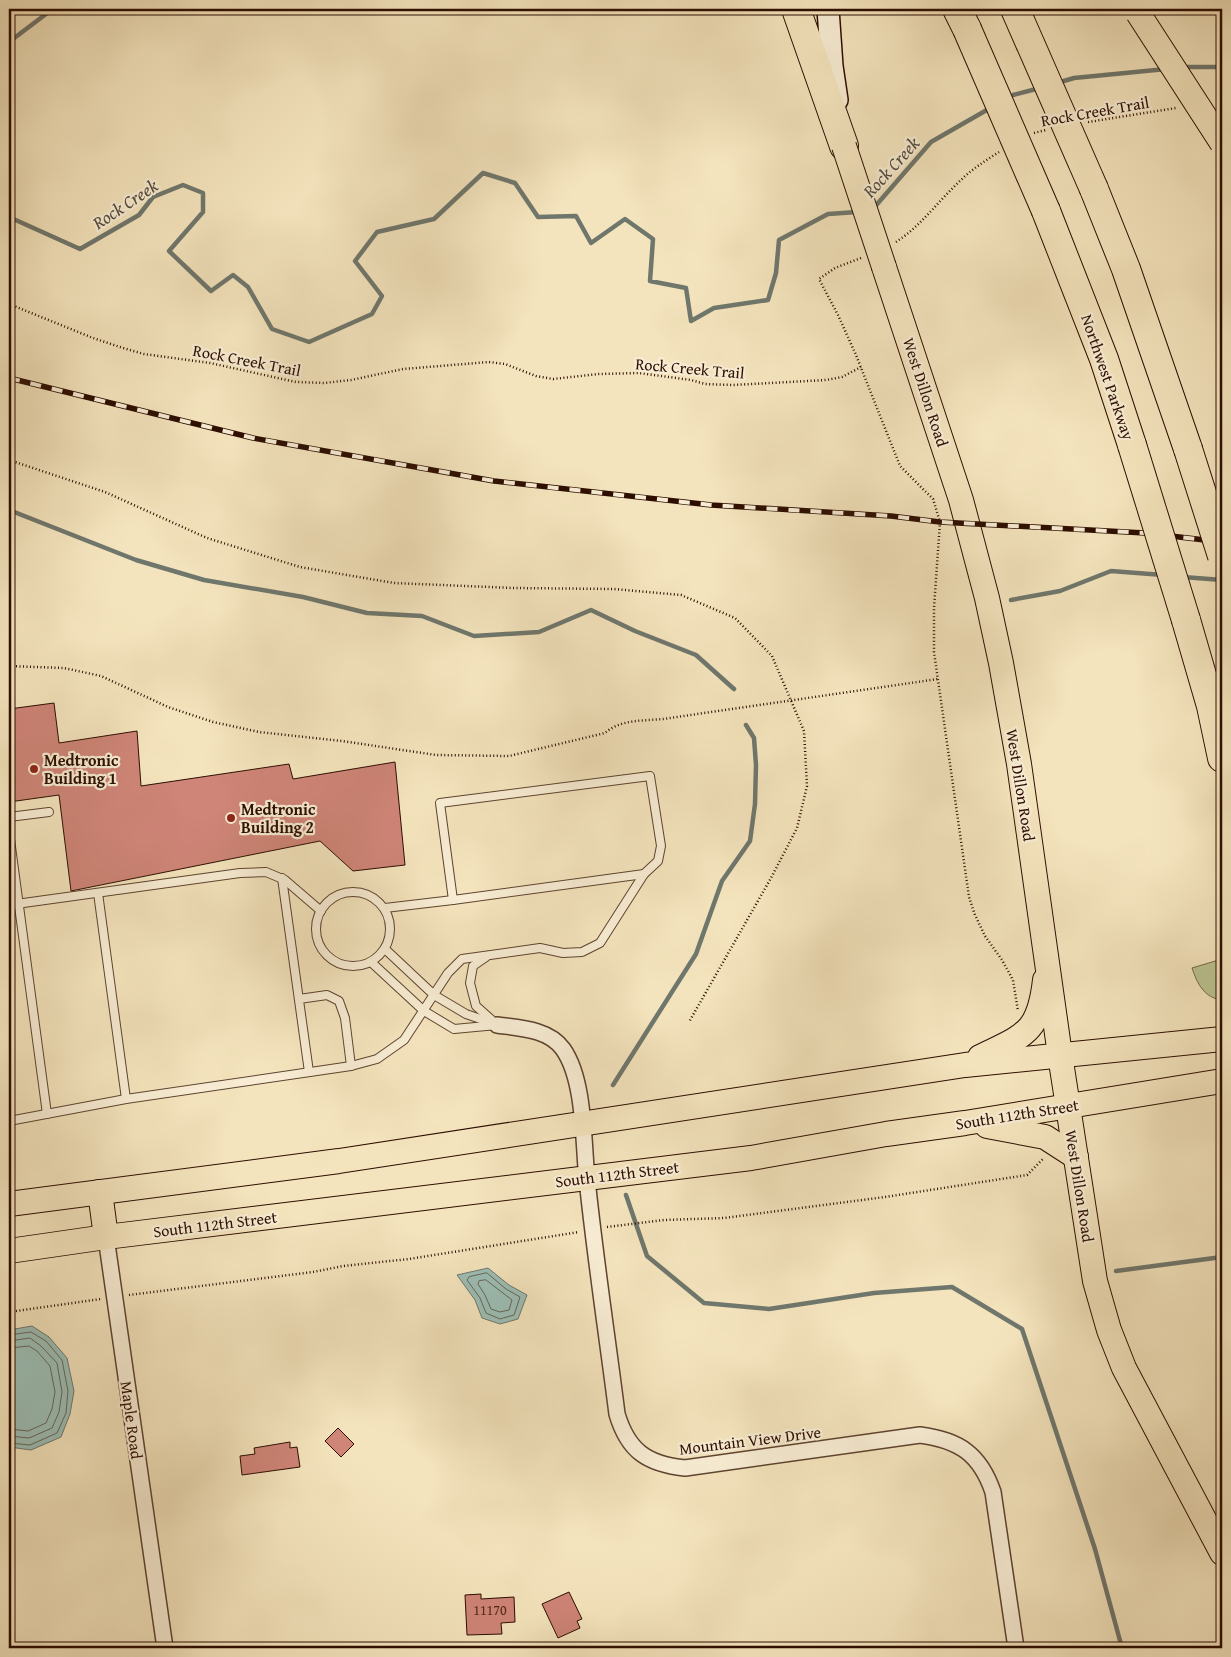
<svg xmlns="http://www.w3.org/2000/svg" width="1231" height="1657" viewBox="0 0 1231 1657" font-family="'Gentium Book Plus',serif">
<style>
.green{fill:#bbc491;stroke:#746848}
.water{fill:#9cbeb5;stroke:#6f776d}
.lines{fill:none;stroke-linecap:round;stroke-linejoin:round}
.shore{stroke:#64665a;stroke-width:1}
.stream{stroke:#6f776d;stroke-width:4.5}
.building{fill:#cf8578;stroke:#2c0d00}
.service-casing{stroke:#5e432f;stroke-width:10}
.minor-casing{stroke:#5e432f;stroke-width:18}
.secondary-casing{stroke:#2c0d00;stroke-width:24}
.primary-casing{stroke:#2c0d00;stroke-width:26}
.motorway-casing{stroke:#2c0d00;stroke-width:30}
.path{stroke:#2c0d00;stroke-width:2.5;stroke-dasharray:1 2.5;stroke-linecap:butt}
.service{stroke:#f8edd4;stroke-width:8}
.minor{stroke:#f8edd4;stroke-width:15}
.secondary{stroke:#f8edd4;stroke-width:21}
.primary{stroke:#f4e4bd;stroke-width:24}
.motorway{stroke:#f4e4bd;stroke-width:28}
.rail-casing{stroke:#2c0d00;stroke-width:5.5}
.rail{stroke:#f8edd4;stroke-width:4;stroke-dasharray:11;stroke-linecap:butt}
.primary-bridge-casing{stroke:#2c0d00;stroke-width:26;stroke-linecap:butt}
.motorway-bridge-casing{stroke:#2c0d00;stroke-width:30;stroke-linecap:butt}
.primary-bridge{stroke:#f4e4bd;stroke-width:24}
.motorway-bridge{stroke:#f4e4bd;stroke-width:28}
.poi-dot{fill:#8f2418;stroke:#f8edd4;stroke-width:2}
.labels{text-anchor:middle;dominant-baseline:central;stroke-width:4.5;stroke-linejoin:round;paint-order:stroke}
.number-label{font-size:14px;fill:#552b1e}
.street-label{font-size:16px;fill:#2c0d00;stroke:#f8edd4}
.poi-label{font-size:16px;font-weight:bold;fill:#2c0d00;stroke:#f8edd4;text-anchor:start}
.water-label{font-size:18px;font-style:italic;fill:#534b3f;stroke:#f8edd4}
</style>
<rect width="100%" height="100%" fill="#f4e4bd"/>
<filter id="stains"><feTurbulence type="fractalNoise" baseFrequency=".004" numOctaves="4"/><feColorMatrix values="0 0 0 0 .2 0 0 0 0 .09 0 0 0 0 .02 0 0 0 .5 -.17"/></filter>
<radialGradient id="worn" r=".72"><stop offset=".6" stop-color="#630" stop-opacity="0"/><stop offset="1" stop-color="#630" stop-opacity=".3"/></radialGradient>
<path class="green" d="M1222,959V1000C1204,998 1197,983 1192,968Z"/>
<g class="water">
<polygon points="488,1268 509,1285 527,1295 518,1319 500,1324 482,1318 475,1300 457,1275"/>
<polygon points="32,1326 49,1337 67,1358 74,1391 70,1414 61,1437 31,1450 9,1447 9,1330"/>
</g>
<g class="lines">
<g class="shore">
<polygon points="487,1273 506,1289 520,1297 514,1315 500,1319 486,1313 480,1298 467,1280 469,1277"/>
<polygon points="486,1280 512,1300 509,1310 500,1312 491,1309 485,1295 478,1284 479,1281"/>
<polyline points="9,1335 31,1332 46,1341 62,1360 68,1391 66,1413 57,1433 30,1445 9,1443"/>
<polyline points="9,1341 30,1338 41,1346 57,1363 62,1392 59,1412 52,1428 29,1438 9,1436"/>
<polyline points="9,1348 29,1346 37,1351 50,1366 55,1392 52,1409 46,1423 28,1431 9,1429"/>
</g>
<g class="stream">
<polyline points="9,42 50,11 50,9"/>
<polyline points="1181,67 1222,67"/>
<polyline points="1057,83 1074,78 1166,69"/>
<polyline points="1007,99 1013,95 1040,88"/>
<polyline points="872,210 931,142 992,107"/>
<polyline points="9,217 80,249 139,215 153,197 183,185 203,193 203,212 169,251 211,291 233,275 248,287 272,329 309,342 372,314 382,296 355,261 377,232 434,219 483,173 515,183 538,217 576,216 591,243 625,219 653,239 650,281 686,288 691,321 714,308 768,300 776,273 779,240 828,214 857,212"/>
<polyline points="9,510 136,560 204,580 303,597 367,613 422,616 474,636 539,632 591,610 635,631 696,655 734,689"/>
<polyline points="1183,577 1222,580"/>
<polyline points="1011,600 1060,591 1111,571 1163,575"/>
<polyline points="613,1085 696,954 722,881 750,841 755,804 756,765 754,738 746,725"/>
<polyline points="626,1195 647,1256 704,1303 769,1309 874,1293 952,1287 1022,1329 1095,1549 1122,1648"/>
<polyline points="1116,1271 1222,1257"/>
</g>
</g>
<g class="building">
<polygon points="54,703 59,743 137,731 141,786 289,764 293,779 395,762 405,865 353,871 320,841 71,891 59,795 9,802 9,709"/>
<polygon points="338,1428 354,1444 341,1457 325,1441"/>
<polygon points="290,1442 290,1448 297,1447 300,1467 242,1475 240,1456 255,1454 254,1448"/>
<polygon points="569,1592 582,1619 577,1621 580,1628 558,1638 542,1604"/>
<polygon points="481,1594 481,1599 514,1597 515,1622 501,1623 502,1634 467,1635 465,1595"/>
</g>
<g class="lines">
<g class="service-casing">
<g id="service">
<polygon points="650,776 661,846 658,861 644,874 453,900 440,803"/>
<polyline points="9,817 49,812"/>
<polyline points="9,832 47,1114"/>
<polyline points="282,878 309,1072"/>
<circle cx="353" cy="929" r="37"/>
<polyline points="98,893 126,1099"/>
<polyline points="9,905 240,873 266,872 285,880 321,911"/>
<polyline points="385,908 453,900"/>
<polyline points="385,949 434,995 466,1014 495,1024"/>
<polyline points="486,957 473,966 470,983 476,1006 494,1022"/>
<polyline points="371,962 424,1011 454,1029 497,1025"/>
<polyline points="299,999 327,995 339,1001 345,1018 351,1066"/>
<polyline points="9,1121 126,1099 351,1066 377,1059 404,1040 448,973 462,959 540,948 563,953 582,952 600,943 644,874"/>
</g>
</g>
<g class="minor-casing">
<g id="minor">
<path d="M497,1025C520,1028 549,1029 563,1049C585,1080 583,1142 587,1179C595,1257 607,1335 617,1414C628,1451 647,1464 685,1468L920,1435C959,1440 980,1454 993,1492L1016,1648"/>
<polyline points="106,1237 165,1648"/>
</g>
</g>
<g class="secondary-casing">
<polyline id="secondary" points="828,9 832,66 837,100"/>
</g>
<g class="primary-casing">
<g id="primary">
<polyline points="884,267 961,500 987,598 1001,663 1019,764 1060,1055 1095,1281 1109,1330 1124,1368 1222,1553"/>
<path d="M980,1057C1025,1035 1039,1033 1045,980"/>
<polyline points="987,1126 1045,1137 1076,1157"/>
<polyline points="100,1192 106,1237"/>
<polyline points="9,1204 339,1161 965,1065 1222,1039"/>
<polyline points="9,1251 106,1237 751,1158 886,1134 965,1123 1222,1081"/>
</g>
</g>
<g class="motorway-casing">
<g id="motorway">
<polyline points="796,9 844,146"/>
<polyline points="957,9 967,29"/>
<polyline points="1094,189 1126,269 1188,449"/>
<polyline points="1046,211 1104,359 1132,445"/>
<polyline points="1186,620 1211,706 1222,758"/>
</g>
</g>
<g class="path">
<polyline points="1088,122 1176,108"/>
<polyline points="1034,133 1046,130"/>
<path d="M896,242C921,226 939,200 961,180C972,169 985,161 999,152"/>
<polyline points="861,258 835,268 819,279 838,315 856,355 900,466 933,499 940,522 934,608 934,652 969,897 975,915 985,936 1002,960 1013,980 1018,1011"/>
<polyline points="9,304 93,338 123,348 144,354 210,363 296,382 324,383 351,380 403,369 489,362 505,364 536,376 553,379 599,374 639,373 691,380 705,384 733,385 826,380 842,377 861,367"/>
<polyline points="9,460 105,492 207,538 300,567 394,583 513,588 614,589 681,595 735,618 772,656 804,731 807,786 797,828 771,878 689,1022"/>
<path d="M9,666L64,668L101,676L168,707L213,722L259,732L342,741L436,755L509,756L605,733C621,719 643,721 663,719L938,679"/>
<polyline points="607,1227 664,1220 724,1218 885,1197 1027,1175 1043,1159"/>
<polyline points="129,1295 313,1272 343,1266 409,1259 579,1232"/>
<polyline points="9,1312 101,1299"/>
</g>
<use href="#service" class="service"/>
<use href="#minor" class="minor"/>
<use href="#secondary" class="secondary"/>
<use href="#primary" class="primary"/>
<use href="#motorway" class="motorway"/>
<g class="rail-casing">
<polyline id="rail" points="9,378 253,438 494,481 711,505 891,516 940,522 1145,533 1222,542"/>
</g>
<use href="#rail" class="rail"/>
<g class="primary-bridge-casing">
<g id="primary-bridge">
<polyline points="1138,13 1222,143"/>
<polyline points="844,146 884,267"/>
</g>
</g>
<g class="motorway-bridge-casing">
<g id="motorway-bridge">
<polyline points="1015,9 1094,189"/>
<polyline points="967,29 1046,211"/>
<polyline points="1132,445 1186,620"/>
<polyline points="1188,449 1222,556"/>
</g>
</g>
<use href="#primary-bridge" class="primary-bridge"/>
<use href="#motorway-bridge" class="motorway-bridge"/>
</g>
<g class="poi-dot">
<circle cx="34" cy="769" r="5"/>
<circle cx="231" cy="818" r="5"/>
</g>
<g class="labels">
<g class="number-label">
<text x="490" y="1610">11170</text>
</g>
<g class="street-label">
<text transform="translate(1095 111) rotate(-10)">Rock Creek Trail</text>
<text transform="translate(247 360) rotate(11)">Rock Creek Trail</text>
<text transform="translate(690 368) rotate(5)">Rock Creek Trail</text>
<text transform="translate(1108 377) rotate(71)">Northwest Parkway</text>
<text transform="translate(926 392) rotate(72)">West Dillon Road</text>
<text transform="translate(1021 785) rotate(81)">West Dillon Road</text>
<text transform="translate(1017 1114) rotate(-9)">South 112th Street</text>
<text transform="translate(617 1174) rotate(-7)">South 112th Street</text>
<text transform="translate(1080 1186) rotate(81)">West Dillon Road</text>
<text transform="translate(215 1224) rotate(-7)">South 112th Street</text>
<text transform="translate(132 1420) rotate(82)">Maple Road</text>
<text transform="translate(750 1440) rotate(-7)">Mountain View Drive</text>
</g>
<g class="poi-label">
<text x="44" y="760">Medtronic<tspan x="44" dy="18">Building 1</tspan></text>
<text x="241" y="809">Medtronic<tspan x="241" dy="18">Building 2</tspan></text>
</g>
<g class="water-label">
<text transform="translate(891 167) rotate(-48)">Rock Creek</text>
<text transform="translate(125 204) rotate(-34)">Rock Creek</text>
</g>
</g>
<rect width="1231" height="1657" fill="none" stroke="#f4e4bd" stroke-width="30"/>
<rect x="10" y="10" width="1211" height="1637" fill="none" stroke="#2c0d00" stroke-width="2.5"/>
<rect x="15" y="15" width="1201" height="1627" fill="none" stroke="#2c0d00"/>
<rect width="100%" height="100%" filter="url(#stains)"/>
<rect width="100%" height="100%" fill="url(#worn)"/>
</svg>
